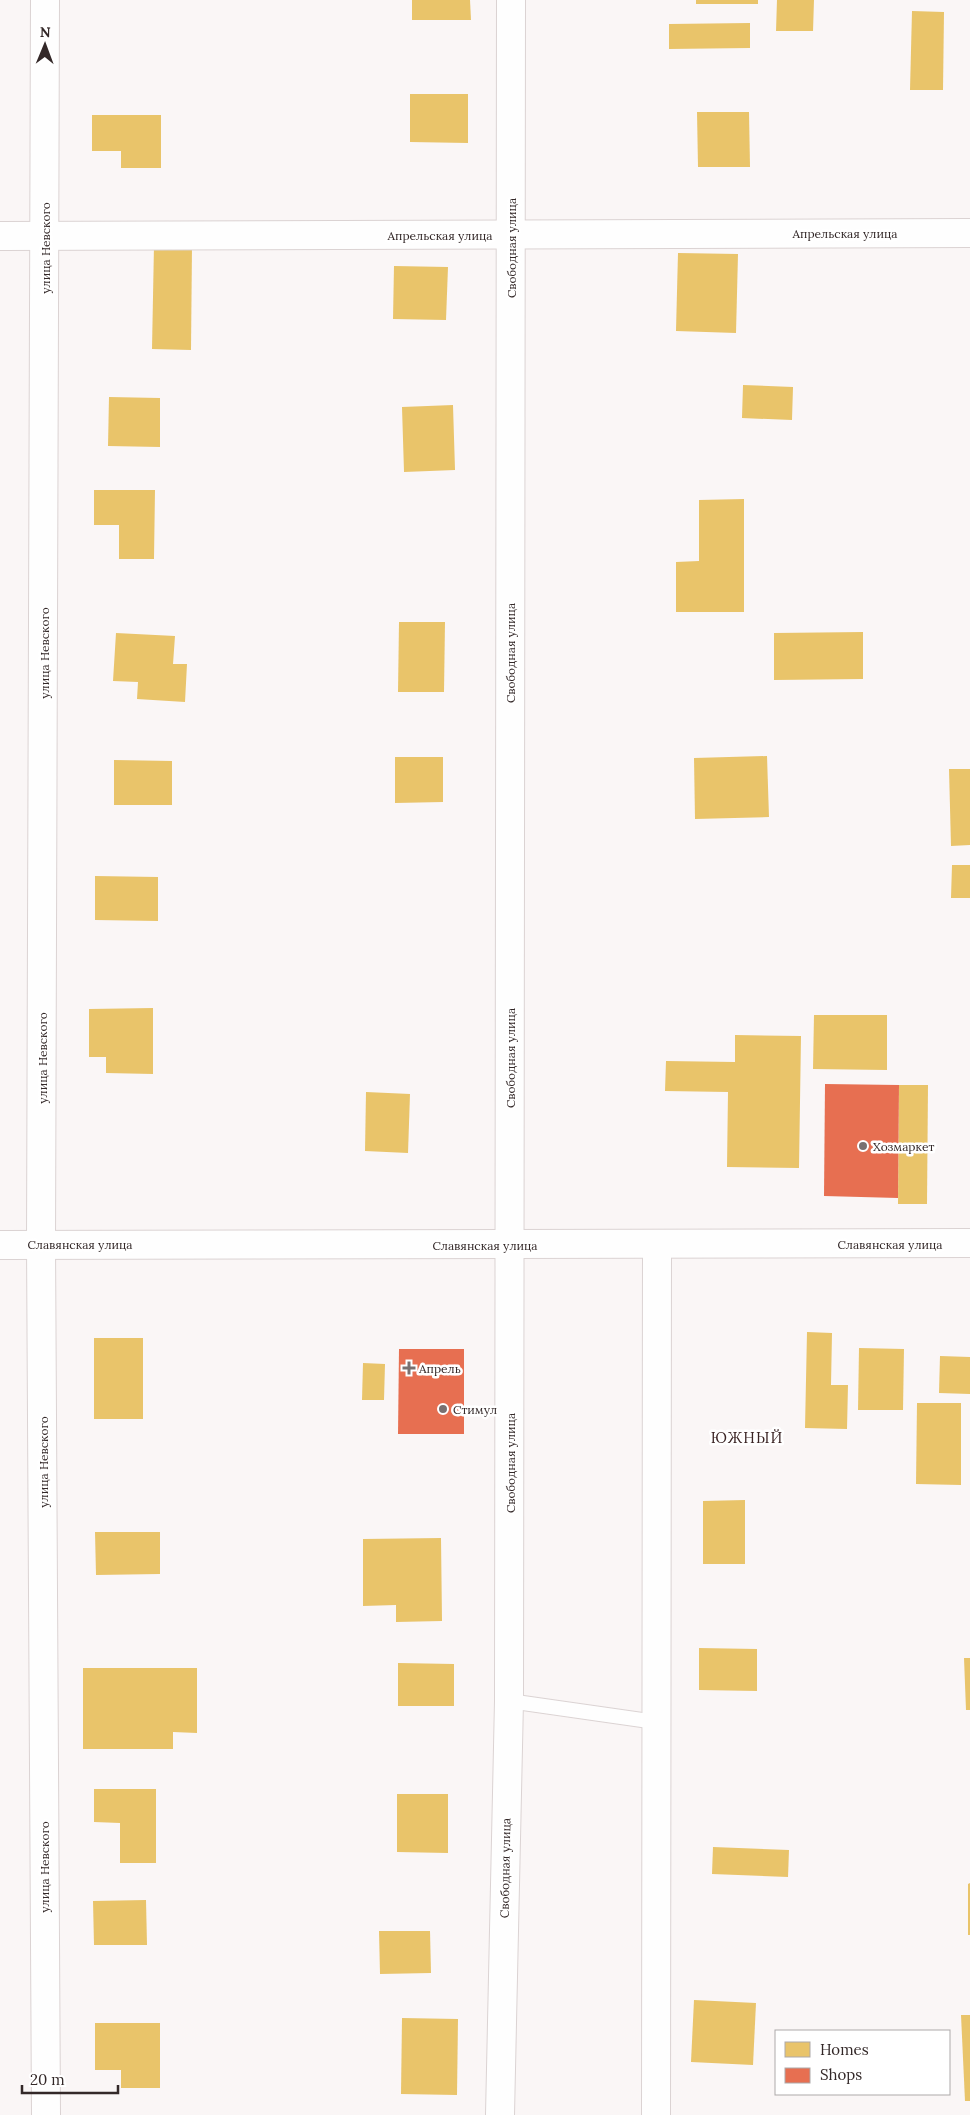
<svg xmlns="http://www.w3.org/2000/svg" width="970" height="2115" viewBox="0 0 970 2115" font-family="Lora,serif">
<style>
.homes{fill:#e9c46a}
.shops{fill:#e76f51}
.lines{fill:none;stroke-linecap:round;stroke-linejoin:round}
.service-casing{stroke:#dbd3d3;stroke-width:16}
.minor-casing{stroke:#dbd3d3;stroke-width:30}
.service{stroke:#fefefe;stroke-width:14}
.minor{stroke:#fefefe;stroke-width:28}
.poi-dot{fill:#797070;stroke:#fff;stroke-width:2}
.labels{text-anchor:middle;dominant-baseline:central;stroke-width:5;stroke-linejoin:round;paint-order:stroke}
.street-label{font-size:12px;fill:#332828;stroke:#fff}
.poi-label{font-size:12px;fill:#332828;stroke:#fff;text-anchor:start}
.quarter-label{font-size:15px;letter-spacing:1px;fill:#3a2424;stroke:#fff}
</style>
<rect width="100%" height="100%" fill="#faf6f6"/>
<g class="homes">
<polygon points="412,0 470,0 471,20 412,20"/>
<rect x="696" y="0" width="62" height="4"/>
<polygon points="777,0 814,0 813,31 776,31"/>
<polygon points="912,11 944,12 943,90 910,90"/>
<polygon points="750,23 750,48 669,49 669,24"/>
<polygon points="410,94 468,94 468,143 410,142"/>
<polygon points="697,112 749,112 750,167 698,167"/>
<polygon points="92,115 161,115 161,168 121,168 121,151 92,151"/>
<polygon points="154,245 192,246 191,350 152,349"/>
<polygon points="678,253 738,254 736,333 676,331"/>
<polygon points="394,266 448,267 446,320 393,319"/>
<polygon points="743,385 793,387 792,420 742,418"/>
<polygon points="109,397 160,398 160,447 108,446"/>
<polygon points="453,405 455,470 404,472 402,407"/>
<polygon points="94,490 155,490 154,559 119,559 119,525 94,525"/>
<polygon points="744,499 744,612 676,612 676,562 699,561 699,500"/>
<polygon points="399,622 445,622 444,692 398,692"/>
<polygon points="863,632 863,679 774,680 774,633"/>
<polygon points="116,633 175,636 173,664 187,664 185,702 137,699 138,682 113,681"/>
<polygon points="767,756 769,817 695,819 694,758"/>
<polygon points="395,757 443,757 443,802 395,803"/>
<polygon points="114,760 172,761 172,805 114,805"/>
<polygon points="949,769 970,769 970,845 951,846"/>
<polygon points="952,865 970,865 970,898 951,898"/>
<polygon points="95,876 158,877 158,921 95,920"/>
<polygon points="153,1008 153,1074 106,1073 106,1057 89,1057 89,1009"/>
<polygon points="814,1015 887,1015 887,1070 813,1069"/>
<polygon points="735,1035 801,1036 799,1168 727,1167 728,1092 665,1091 666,1061 735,1062"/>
<polygon points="899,1085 928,1085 927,1204 898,1204"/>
<polygon points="366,1092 410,1094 408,1153 365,1151"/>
<polygon points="807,1332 832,1333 831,1385 848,1385 847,1429 805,1428"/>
<rect x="94" y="1338" width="49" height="81"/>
<polygon points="859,1348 904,1349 903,1410 858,1410"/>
<polygon points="940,1356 970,1357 970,1394 939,1393"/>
<polygon points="363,1363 385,1364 384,1400 362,1400"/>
<polygon points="917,1403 961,1403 961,1485 916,1484"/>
<polygon points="745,1500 745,1564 703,1564 703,1501"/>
<polygon points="95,1532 160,1532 160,1574 96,1575"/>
<polygon points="441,1538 442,1621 396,1622 396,1605 363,1606 363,1539"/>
<polygon points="699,1648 757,1649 757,1691 699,1690"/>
<polygon points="964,1658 970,1658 970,1710 966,1710"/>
<polygon points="398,1663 454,1664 454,1706 398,1706"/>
<polygon points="83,1668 197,1668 197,1733 173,1732 173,1749 83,1749"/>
<polygon points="94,1789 156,1789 156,1863 120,1863 120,1823 94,1822"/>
<polygon points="397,1794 448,1794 448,1853 397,1852"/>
<polygon points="713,1847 789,1850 788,1877 712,1874"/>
<polygon points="970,1883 970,1935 968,1935 968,1884"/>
<polygon points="146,1900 147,1945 94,1945 93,1901"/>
<polygon points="379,1931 430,1931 431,1973 380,1974"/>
<polygon points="694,2000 756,2003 753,2065 691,2062"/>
<polygon points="961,2015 970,2015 970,2101 965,2101"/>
<polygon points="402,2018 458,2019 457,2095 401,2094"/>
<polygon points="95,2023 160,2023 160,2088 121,2088 121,2070 95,2070"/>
</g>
<g class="shops">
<polygon points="825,1084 899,1085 898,1198 824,1196"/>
<polygon points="399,1349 464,1349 464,1434 398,1434"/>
</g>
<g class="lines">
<g class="service-casing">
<polyline id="service" points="509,1701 656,1722"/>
</g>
<g class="minor-casing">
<g id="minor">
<polyline points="45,0 41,1244 46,2115"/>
<polyline points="0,236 970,233"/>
<polyline points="0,1245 970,1243"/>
<polyline points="500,2115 509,1701 511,0"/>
<polyline points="656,2115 657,1245"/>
</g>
</g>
<use href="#service" class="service"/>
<use href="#minor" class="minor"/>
</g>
<g class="poi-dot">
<circle cx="863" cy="1146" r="5"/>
<path d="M406.5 1360.5h5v5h5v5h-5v5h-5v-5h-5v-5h5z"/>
<circle cx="443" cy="1409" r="5"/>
</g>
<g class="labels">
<g class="street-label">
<text x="845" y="233">Апрельская улица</text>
<text x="440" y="235">Апрельская улица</text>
<text transform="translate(45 248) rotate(-90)">улица Невского</text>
<text transform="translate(511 248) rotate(-90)">Свободная улица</text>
<text transform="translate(44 653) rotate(-90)">улица Невского</text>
<text transform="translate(510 653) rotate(-90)">Свободная улица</text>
<text transform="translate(42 1058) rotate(-90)">улица Невского</text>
<text transform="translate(510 1058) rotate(-90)">Свободная улица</text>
<text x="80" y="1244">Славянская улица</text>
<text x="890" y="1244">Славянская улица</text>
<text x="485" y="1245">Славянская улица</text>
<text transform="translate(43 1462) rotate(-90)">улица Невского</text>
<text transform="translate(510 1463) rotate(-90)">Свободная улица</text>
<text transform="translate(44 1867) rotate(-90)">улица Невского</text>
<text transform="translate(505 1868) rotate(-89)">Свободная улица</text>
</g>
<g class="poi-label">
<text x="873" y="1146">Хозмаркет</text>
<text x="419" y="1368">Апрель</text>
<text x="453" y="1409">Стимул</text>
</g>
<g class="quarter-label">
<text x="747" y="1437">ЮЖНЫЙ</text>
</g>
</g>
<rect x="775" y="2030" width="175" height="65" fill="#ffffff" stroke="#ada9a9"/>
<rect x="785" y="2042" width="25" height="15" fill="#e9c46a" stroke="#ada9a9"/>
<text x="820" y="2055" font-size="15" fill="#332828">Homes</text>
<rect x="785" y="2068" width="25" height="15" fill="#e76f51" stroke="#ada9a9"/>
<text x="820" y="2080" font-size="15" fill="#332828">Shops</text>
<g transform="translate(45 45) rotate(1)" stroke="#ffffff" stroke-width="4" paint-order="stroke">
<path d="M0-4L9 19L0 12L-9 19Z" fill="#332828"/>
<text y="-8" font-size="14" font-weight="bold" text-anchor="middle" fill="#332828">N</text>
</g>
<path d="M22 2085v8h96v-8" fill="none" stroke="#332828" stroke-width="2.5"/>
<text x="30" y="2085" font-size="15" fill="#332828" stroke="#ffffff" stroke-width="4" paint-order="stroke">20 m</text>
</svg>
